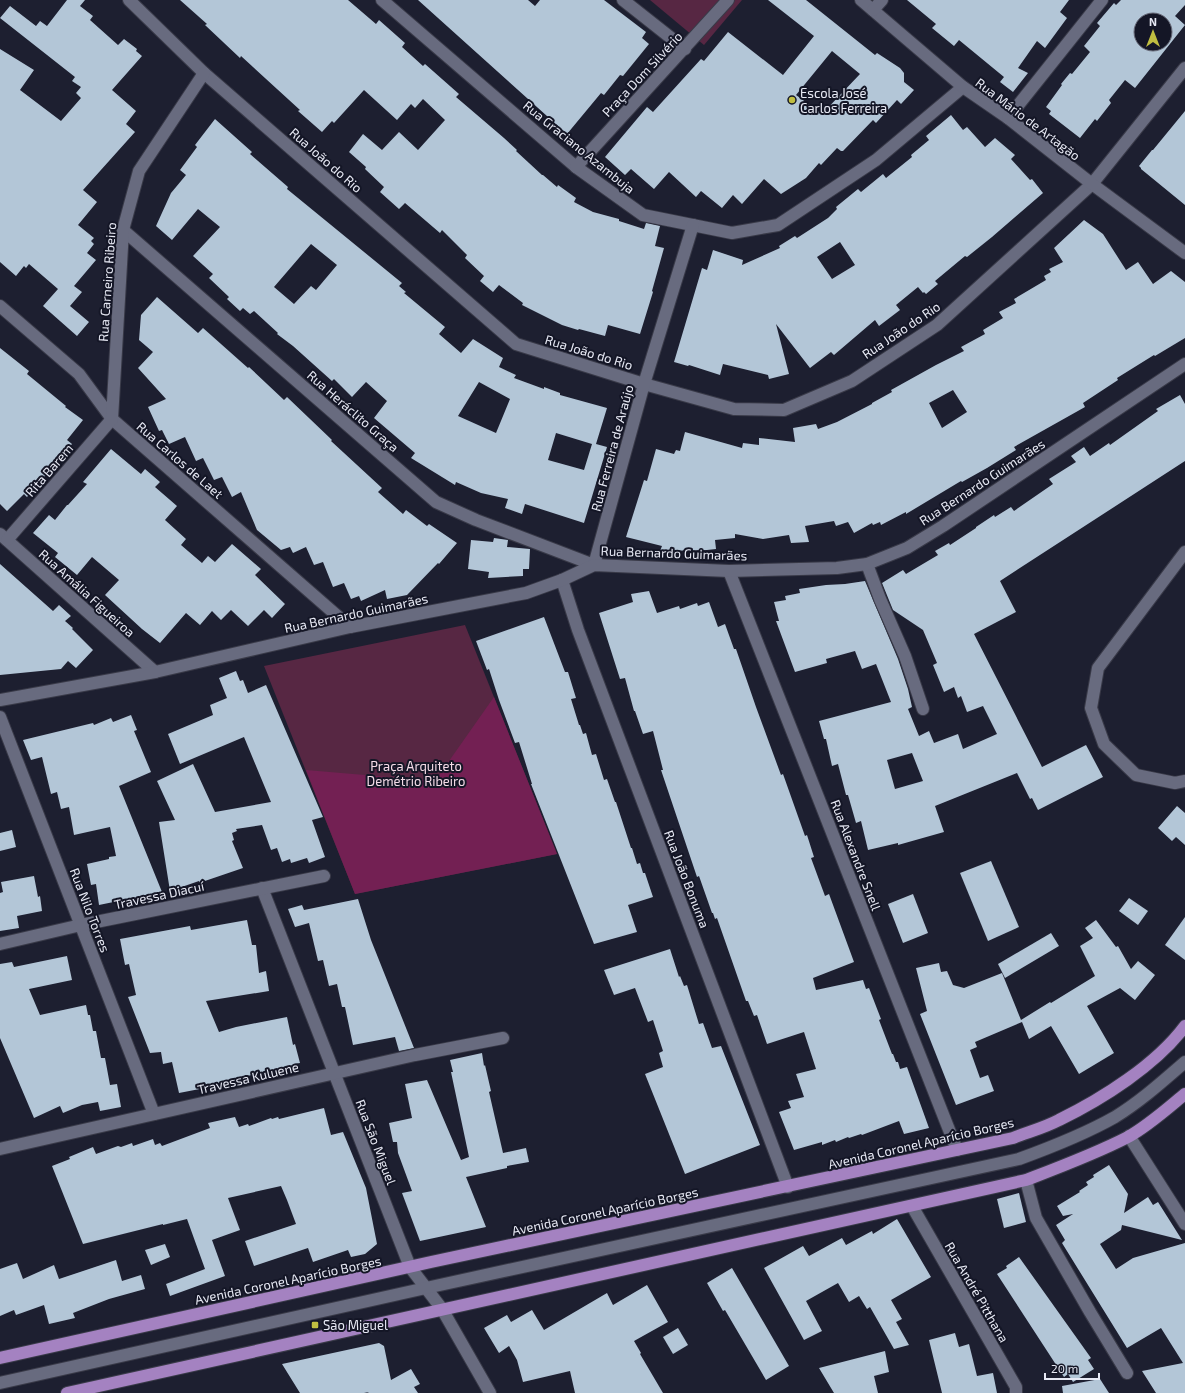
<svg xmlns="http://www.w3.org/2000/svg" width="1185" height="1393" viewBox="0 0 1185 1393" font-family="'Exo 2',sans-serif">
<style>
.green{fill:#572743}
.forest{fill:#732053}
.building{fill:#b3c6d7;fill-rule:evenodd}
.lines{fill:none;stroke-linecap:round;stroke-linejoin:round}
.minor-casing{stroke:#393a48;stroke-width:14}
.major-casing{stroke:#393a48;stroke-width:14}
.minor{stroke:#686b7f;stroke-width:12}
.major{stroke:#a482c1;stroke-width:12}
.poi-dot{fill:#c0be41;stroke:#141626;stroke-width:1.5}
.labels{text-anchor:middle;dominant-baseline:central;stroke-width:4;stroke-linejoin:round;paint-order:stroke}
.street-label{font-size:13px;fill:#e7e9f4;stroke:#141626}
.poi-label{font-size:13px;fill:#e7e9f4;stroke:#141626;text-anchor:start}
.park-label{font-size:13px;fill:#f4dbe7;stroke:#141626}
</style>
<rect width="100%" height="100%" fill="#1d1f30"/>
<g class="green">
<polygon points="650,0 742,0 704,45"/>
<polygon points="465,625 557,854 355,894 264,666"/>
</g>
<polygon class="forest" points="494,697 557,854 355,894 306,770 435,781"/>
<g class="building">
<polygon points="67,0 85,0 80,6 93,16 90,20 118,45 124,39 137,49 136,51 142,56 112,90 136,111 126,124 135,132 83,190 97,202 78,225 94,238 91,241 94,244 87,253 96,260 74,286 82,292 70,306 89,322 77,336 43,306 58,289 29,264 26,268 24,266 16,276 0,262 0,49 34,70 20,90 61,121 81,98 76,93 81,87 72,81 75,77 0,18 10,6 36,26 40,21 47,26"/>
<polygon points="180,0 348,0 376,24 379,20 405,43 402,47 423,66 425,64 459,94 456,97 504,138 517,150 516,151 542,175 543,175 557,187 558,185 576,198 574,202 593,212 619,219 619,221 644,229 646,223 660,226 655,246 664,248 652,291 653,292 640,334 608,325 605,336 579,329 578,330 562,325 522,305 523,303 499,285 493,292 480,281 484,276 465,258 467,255 442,230 440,233 405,203 399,209 380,192 384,187 365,169 366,167 349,152 363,134 382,150 399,132 418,150 445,120 423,99 415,108 411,104 397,120 364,90 334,123 332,121 322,132 298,111 300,110 241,56 240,58 205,25 207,24"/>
<polygon points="418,0 528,0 535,6 540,0 604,0 646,32 642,38 649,44 623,76 620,75 604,95 601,93 567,134"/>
<path d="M768,0H806L875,55L877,53L900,68L904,73V82L914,90L901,104L897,100L876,123L873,120L843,151H841L837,148L821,165L819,163L806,178L781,194L764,179L742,204L733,195L722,208L701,191L696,197L669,172L654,189L631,169L625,175L605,157L647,107L653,112L701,59L704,61L728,32L783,75L814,36ZM832,51L860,74L822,114L796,95Z"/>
<polygon points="907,0 1069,0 1060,12 1067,18 1045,48 1037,41 1018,68 1028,73 1013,92 1000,82 1004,77 959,40 954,46 932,28 936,24"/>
<path d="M1121,0H1185V5L1175,16L1185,25L1135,88L1125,80L1109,100L1111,103L1097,121L1095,119L1080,138L1049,114L1051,111L1046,107L1062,85L1061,84L1070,73L1072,74L1090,52L1084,46L1100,26L1097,23L1114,3L1116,5ZM1141,20H1165V44H1141Z"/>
<polygon points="1185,111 1185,205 1141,169 1141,168 1139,166 1152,150 1153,150"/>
<path d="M951,115L963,130L967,127L985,147L995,138L1015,155L1011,159L1030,180L1032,179L1043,193L992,237L967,257L965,256L935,281L938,284L926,294L924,292L923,293L918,287L896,305L900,310L879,326L875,320L834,355L831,352L810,368L776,324L789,374L769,379L768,375L723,364L720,375L689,365L688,366L674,362L702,268L707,270L713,250L743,260L742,265L780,248L779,246L795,236L797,238L828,218L837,209L836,207L858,189L861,192L883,174L886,178L912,157L911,155L929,140L926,136ZM840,242L855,265L832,279L817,257Z"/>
<path d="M215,119L252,152L250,154L288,187L287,189L402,283L399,286L406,292L404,293L445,327L439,334L461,353L473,339L503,358L499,367L516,375L514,378L544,389V387L560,393V395L607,408L596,444L607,447L584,523L525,504L522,514L505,508L508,499L481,493L456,482L455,485L411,458L415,453L374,418L387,401L366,382L352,397L334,379L332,381L293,346L277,334L278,333L254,311L250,314L243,308L240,311L227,299L229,297L209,278L213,274L193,256L220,227L198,209L172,240L156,226L171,193L186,175L180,170L197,147L195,145ZM311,244L337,265L316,290L311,286L294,304L274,287ZM479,382L510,399L496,433L458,416ZM556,433L592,444L584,470L548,460Z"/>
<path d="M1084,220L1103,234L1126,270L1138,262L1153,284L1171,271L1185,282V338L1155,356L1154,355L1117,378L1118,380L1083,403L1085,407L1014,447L1016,450L987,468L962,482L961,481L906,514V512L881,525L880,522L873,525L872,523L854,533L848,522L836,526L834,521L805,526L809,542L791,543L789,535L763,539L735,534V538L715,540L716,549L707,550L660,551L662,546L626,537L644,480L647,481L656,449L674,454L676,450L680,451L685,432L742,448L743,443L759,445V438L795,442L793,428L816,424L818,429L837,422L872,404V403L892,392L891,390L936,365L964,351L961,347L985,334L983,330L1003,318L999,312L1016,303L1014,299L1046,280L1044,276L1051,272L1049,269L1063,262L1054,248ZM953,390L967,412L942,428L929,403Z"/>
<polygon points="157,297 198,333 203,328 248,368 249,367 284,400 287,397 332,440 331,441 382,488 378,492 403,514 406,510 427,526 429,524 457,543 439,564 438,563 407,595 387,599 385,590 361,601 359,596 351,599 344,583 333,587 323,562 314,565 306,547 293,553 290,547 281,550 257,530 241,492 232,497 222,477 214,480 203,458 196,461 185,437 169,444 162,430 159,431 148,407 166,399 138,368 153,352 139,340 141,315"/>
<polygon points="0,348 29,371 27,374 66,406 65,407 83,420 67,440 72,444 27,497 24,494 7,511 0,504"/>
<path d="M1180,395L1185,404V461L1000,581L1016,612L974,634L1042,767L1086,745L1103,777L1038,810L1032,798L1030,799L1017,773L935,806L944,832L898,845V843L868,850L861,821L856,823L848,795H846L838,764L832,766L826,739H824L819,721L891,702L876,664L862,669L855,651L826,659L827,663L795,672L776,621H779L774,602L786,600L785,596L800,593L799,589L826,585L845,584L865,581L898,659L908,689L912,707L908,709L919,736L929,731L934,743L958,734L963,749L997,734L983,706L967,712L961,696L958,698L954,687L944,692L933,665L937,663L923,630L893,610L882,583L903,570L906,574L938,555L935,551L949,543L950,545L976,528V527L994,515L995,517L1011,507L1014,511L1053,484L1049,479L1076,462L1071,456L1084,447L1090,456L1109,443L1110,445L1158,411L1156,409ZM912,753L923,781L895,789L887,760Z"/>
<polygon points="111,449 141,474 145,469 160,482 155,487 177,506 165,520 186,539 181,545 202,563 208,556 215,562 232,544 261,569 255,575 285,604 272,618 264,610 248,626 231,610 221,620 212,611 200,625 186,613 160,643 142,629 105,595 119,580 92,557 77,575 55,557 58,553 33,533 49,515 55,520 67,505 68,505 87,484 83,482"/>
<polygon points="494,538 508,540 507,547 530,549 529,569 523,569 523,576 488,578 489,572 468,569 471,540 493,542"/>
<polygon points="0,564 53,611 59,605 71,616 65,621 73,628 72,629 93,650 76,668 68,661 61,669 0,675"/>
<polygon points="649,591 657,613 679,606 680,609 697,603 698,606 709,602 718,627 725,624 734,649 736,649 756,707 781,775 783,774 805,836 807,835 814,857 811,858 825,896 829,894 854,962 813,978 816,990 863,980 866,989 869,988 881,1019 879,1020 892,1054 893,1054 896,1062 898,1062 900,1069 907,1067 929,1128 904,1134 899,1121 862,1135 861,1134 849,1138 848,1137 836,1142 835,1140 822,1145 822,1142 794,1150 779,1112 791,1108 788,1101 804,1097 796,1074 816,1069 804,1032 767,1044 757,1015 754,1016 748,1001 746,1001 717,918 715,919 713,913 712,913 699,876 697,877 661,770 663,770 653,731 643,734 635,711 634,711 625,678 620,679 599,613 633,602 631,594"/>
<polygon points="544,617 565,672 568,672 576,698 571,699 579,725 580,725 583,734 586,733 592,755 596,754 604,780 607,779 615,802 616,802 631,848 632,848 637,864 640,863 643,873 645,873 653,897 628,905 637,932 594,944 531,784 532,784 519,742 515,743 499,700 489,669 487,670 476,641"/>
<polygon points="236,671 240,681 243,680 248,693 266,685 323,817 312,820 325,857 309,863 307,858 291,863 290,859 282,862 277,848 271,850 262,825 236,829 237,831 232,833 234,840 232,841 243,868 199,883 199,881 170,891 159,822 175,820 157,781 193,764 215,812 271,802 244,737 180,764 168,734 213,715 210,705 227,698 219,678"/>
<polygon points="131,715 137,730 134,731 151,772 119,786 162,892 99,905 96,884 91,885 87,864 109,859 109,857 116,856 110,827 74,835 69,807 61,809 57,792 51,794 42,757 31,760 23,740 93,723 94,725 111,718 113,722"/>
<polygon points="1177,806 1185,813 1185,845 1176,837 1172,841 1158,828"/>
<polygon points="12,830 16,847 0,851 0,833"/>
<polygon points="991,861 1019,927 988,941 960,873"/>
<polygon points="34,876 38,897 40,896 42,911 17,916 19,928 0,931 0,893 3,892 1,882"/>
<polygon points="913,894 928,933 903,943 888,904"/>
<polygon points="1129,898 1148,911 1138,925 1119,911"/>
<polygon points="358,899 371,940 414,1048 399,1051 395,1037 353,1045 345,1007 342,1007 337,984 329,986 323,960 318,961 309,923 295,927 288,909 302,905 304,910"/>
<polygon points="1185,917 1185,960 1165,945"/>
<polygon points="247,920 252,945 256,945 259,973 266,971 269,991 206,1001 219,1032 236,1027 287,1017 293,1045 295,1044 300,1063 293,1064 293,1067 236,1078 236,1082 179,1093 172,1062 163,1064 161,1052 150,1053 128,997 136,995 129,964 125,965 120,939 190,926 191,930"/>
<polygon points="1096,920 1116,947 1118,946 1131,969 1138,961 1155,975 1135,1000 1120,988 1087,1006 1114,1053 1079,1074 1051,1026 1029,1039 1022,1022 975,1042 977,1047 970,1050 980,1078 988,1075 994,1091 956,1105 920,1014 927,1011 916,968 939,963 941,972 947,971 953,985 964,988 1002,973 1021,1020 1050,1002 1051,1003 1095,976 1080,946 1093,938 1085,928"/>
<polygon points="1051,933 1059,946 1005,978 998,964"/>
<polygon points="670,949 679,977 680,976 684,986 687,985 699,1024 703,1023 712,1048 721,1046 760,1145 685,1174 645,1074 663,1067 659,1053 663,1051 653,1020 648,1022 635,988 614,995 604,970"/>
<polygon points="67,956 72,980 29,989 40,1015 86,1005 88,1015 90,1015 93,1031 96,1031 101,1058 105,1058 110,1085 117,1084 121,1107 100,1111 98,1102 82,1105 63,1113 60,1106 34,1118 0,1038 0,964 12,962 14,967"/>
<polygon points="482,1053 484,1066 485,1065 491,1091 489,1092 503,1153 526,1148 529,1162 507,1166 507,1168 466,1177 486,1227 420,1241 402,1193 412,1191 398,1153 397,1142 393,1142 389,1123 412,1118 405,1084 427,1080 461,1160 469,1157 451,1072 453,1072 450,1060"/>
<polygon points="324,1108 331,1135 343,1132 366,1188 377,1244 365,1254 351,1257 348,1250 313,1262 308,1248 254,1266 245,1241 296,1224 287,1200 281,1186 228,1198 240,1230 212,1240 225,1276 170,1296 166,1284 205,1269 187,1219 163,1225 163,1224 83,1244 52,1166 70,1159 69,1157 93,1147 96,1154 118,1146 121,1147 132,1143 133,1146 153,1139 155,1145 160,1143 162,1146 210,1128 208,1123 235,1117 239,1127 248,1124 249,1126 271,1118 272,1119 278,1117 279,1119"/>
<polygon points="1109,1165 1128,1194 1124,1213 1148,1197 1153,1205 1158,1202 1182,1240 1122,1225 1121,1230 1100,1244 1116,1269 1133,1258 1185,1243 1185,1393 1156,1393 1142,1371 1183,1363 1161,1328 1127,1348 1062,1243 1065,1240 1056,1225 1073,1214 1063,1216 1057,1206 1080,1192 1079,1191 1088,1185 1086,1182 1094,1177 1093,1175"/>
<polygon points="1019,1193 1026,1222 1004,1228 997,1199"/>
<polygon points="897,1219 931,1277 891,1300 902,1319 896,1322 909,1345 894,1349 870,1307 867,1309 859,1296 849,1302 838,1283 806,1301 822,1331 804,1340 764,1268 803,1246 809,1256 842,1238 846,1245 872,1231 873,1234"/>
<polygon points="165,1244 170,1257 151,1265 145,1250"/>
<polygon points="1019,1257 1091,1358 1088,1360 1094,1369 1073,1382 1068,1374 1064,1377 997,1274 1007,1268 1006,1266"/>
<polygon points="116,1260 122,1281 141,1275 145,1289 109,1299 73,1313 75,1318 49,1324 44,1305 16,1315 14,1310 0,1316 0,1269 17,1263 23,1279 54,1265 59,1279"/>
<polygon points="732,1268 789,1366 766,1380 725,1310 723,1311 707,1283"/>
<polygon points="647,1285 668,1322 634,1341 641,1353 640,1354 663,1393 575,1393 570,1371 523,1382 517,1360 509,1346 499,1353 484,1328 507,1315 511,1322 532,1310 544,1330 607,1293 613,1305"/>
<polygon points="678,1328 688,1345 673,1354 663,1337"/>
<polygon points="955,1333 959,1347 969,1344 977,1376 993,1373 997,1393 942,1393 929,1340"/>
<polygon points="379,1343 384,1346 391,1380 411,1369 420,1384 414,1387 418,1393 367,1393 369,1392 364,1393 300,1393 282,1364"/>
<polygon points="885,1351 889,1372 874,1376 878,1393 834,1393 819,1368"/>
<polygon points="1100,1379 1109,1393 1063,1393 1062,1386"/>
</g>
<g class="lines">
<g class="minor-casing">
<g id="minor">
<polyline points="129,0 204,73 516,344 644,384 734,409 784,410 852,381 937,325 1092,184 1185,68"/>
<polyline points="382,0 576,167 643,215 732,233 778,225 876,160 963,87"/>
<polyline points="623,0 685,49"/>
<polyline points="861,0 963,87 1008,118 1092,184 1185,253"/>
<polyline points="873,10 882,0"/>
<polyline points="1008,118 1102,0"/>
<polyline points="576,167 728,0"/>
<polyline points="123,230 436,502 476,520 594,565"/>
<polyline points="0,306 79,374 112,419 350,627"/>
<polyline points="0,534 155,672"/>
<polyline points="7,540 112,419 123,230 139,171 204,73"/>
<polyline points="1185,552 1098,668 1091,708 1104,744 1136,775 1175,783 1185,781"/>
<polyline points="867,564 880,599 905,656 923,709"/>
<polyline points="594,565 644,384 693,225"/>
<polyline points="729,571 957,1150"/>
<polyline points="562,580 578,630 788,1187"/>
<polyline points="0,700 155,672 350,627 526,593 562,580 594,565 729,571 837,568 867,564 907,548 943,526 1185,364"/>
<polyline points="0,717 154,1114"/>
<polyline points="262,888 410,1267 442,1309 490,1393"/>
<polyline points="0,944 81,925 324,876"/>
<polyline points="1129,1136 1185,1224"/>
<polyline points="0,1149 415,1055 503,1038"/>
<polyline points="1026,1180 1036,1218 1090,1312 1127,1373"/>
<polyline points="912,1206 1016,1387 1016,1393"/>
<path d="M0,1383L426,1288L1019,1159C1052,1147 1085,1134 1115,1117C1141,1101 1163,1081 1185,1062"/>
</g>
</g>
<g class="major-casing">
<g id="major">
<path d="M0,1358L431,1262L1013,1138C1028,1132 1044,1128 1059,1120C1102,1099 1156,1065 1185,1026"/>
<path d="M67,1393L1026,1180C1060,1167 1095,1154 1128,1137C1148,1126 1168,1108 1185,1094"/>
</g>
</g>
<use href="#minor" class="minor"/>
<use href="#major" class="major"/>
</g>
<g class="poi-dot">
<circle cx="792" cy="100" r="4"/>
<rect x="311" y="1321" width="8" height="8" rx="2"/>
</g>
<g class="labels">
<g class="street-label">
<text transform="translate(642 74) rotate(-47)">Praça Dom Silvério</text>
<text transform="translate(1028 119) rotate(37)">Rua Mário de Artagão</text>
<text transform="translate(579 147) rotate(39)">Rua Graciano Azambuja</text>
<text transform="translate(326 160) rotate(41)">Rua João do Rio</text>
<text transform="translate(107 282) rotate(-86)">Rua Carneiro Ribeiro</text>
<text transform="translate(901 330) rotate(-34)">Rua João do Rio</text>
<text transform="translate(589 352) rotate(17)">Rua João do Rio</text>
<text transform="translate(353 411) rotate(41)">Rua Heráclito Graça</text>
<text transform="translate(612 448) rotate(-75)">Rua Ferreira de Araújo</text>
<text transform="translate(180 460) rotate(41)">Rua Carlos de Laet</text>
<text transform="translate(49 470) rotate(-49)">Rita Barem</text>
<text transform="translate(982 482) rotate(-33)">Rua Bernardo Guimarães</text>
<text transform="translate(674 553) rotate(2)">Rua Bernardo Guimarães</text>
<text transform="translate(87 593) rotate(42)">Rua Amália Figueiroa</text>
<text transform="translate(356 613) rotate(-12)">Rua Bernardo Guimarães</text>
<text transform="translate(856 855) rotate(69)">Rua Alexandre Snell</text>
<text transform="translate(687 879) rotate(69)">Rua João Bonuma</text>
<text transform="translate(159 895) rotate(-12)">Travessa Diacuí</text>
<text transform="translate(90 910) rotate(69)">Rua Nilo Torres</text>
<text transform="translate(248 1078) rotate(-13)">Travessa Kuluene</text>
<text transform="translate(376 1142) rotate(69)">Rua São Miguel</text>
<text transform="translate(921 1143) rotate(-13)">Avenida Coronel Aparício Borges</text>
<text transform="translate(605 1211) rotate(-12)">Avenida Coronel Aparício Borges</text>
<text transform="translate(288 1280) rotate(-12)">Avenida Coronel Aparício Borges</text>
<text transform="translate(977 1292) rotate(60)">Rua André Pitthana</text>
</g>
<g class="poi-label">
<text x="800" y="93">Escola José<tspan x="800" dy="15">Carlos Ferreira</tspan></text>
<text x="323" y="1325">São Miguel</text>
</g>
<g class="park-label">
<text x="416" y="766">Praça Arquiteto<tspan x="416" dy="15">Demétrio Ribeiro</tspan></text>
</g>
</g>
<g transform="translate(1153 32)"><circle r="19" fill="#141626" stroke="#686a78"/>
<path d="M0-3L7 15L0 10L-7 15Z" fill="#c0be41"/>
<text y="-6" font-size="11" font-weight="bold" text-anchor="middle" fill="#e7e9f4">N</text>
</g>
<path d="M1045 1373v6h54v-6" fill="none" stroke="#e7e9f4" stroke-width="2"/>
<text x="1051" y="1373" font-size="12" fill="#e7e9f4" stroke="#141626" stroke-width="3" paint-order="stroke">20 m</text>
</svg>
